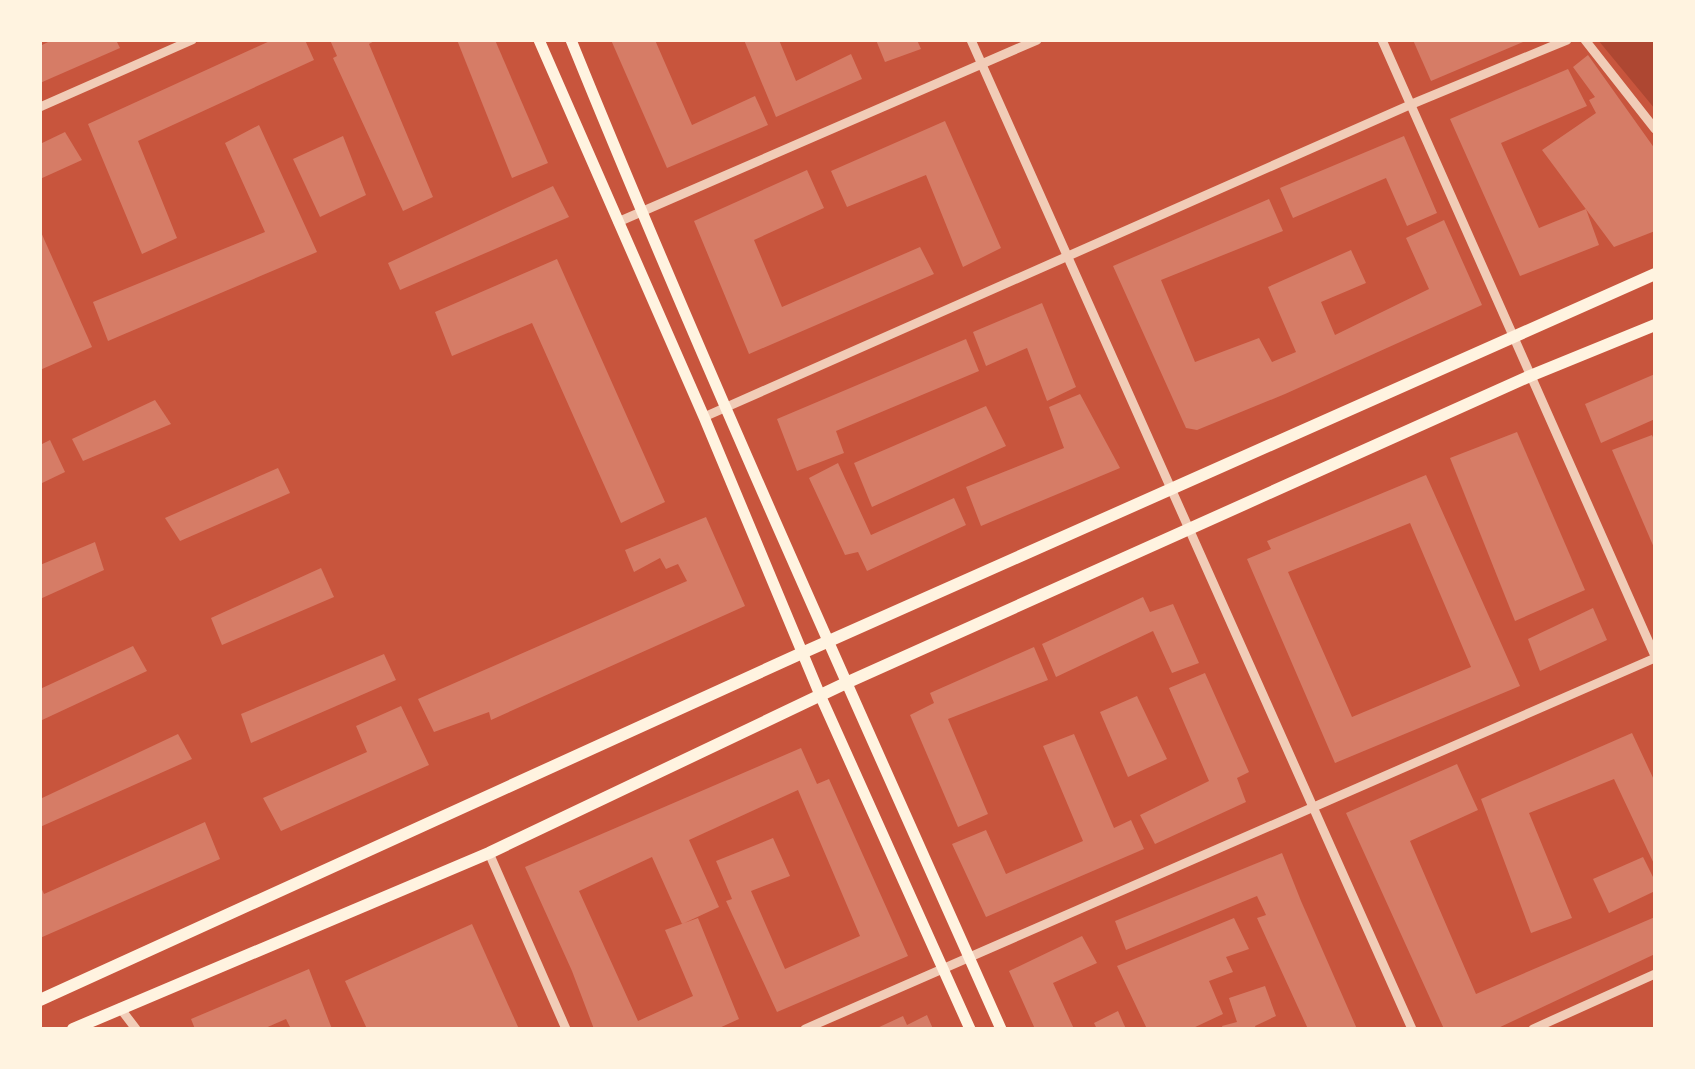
<svg xmlns="http://www.w3.org/2000/svg" width="1695" height="1069" viewBox="0 0 1695 1069" font-family="Inter,sans-serif">
<style>
.green{fill:#ae4732}
.building{fill:#d67c66;fill-rule:evenodd}
.lines{fill:none;stroke-linecap:round;stroke-linejoin:round}
.tertiary{stroke:#f1ccb7;stroke-width:9}
.secondary{stroke:#fff3e0;stroke-width:11}
.primary{stroke:#fff3e0;stroke-width:12}
</style>
<rect width="100%" height="100%" fill="#c8553d"/>
<polygon class="green" points="1598,40 1655,40 1655,109"/>
<g class="building">
<polygon points="52,40 116,40 120,48 40,83 40,46"/>
<polygon points="272,40 305,40 314,60 138,141 177,238 142,254 88,124"/>
<polygon points="330,40 376,40 369,44 433,197 403,211 333,58 337,56"/>
<polygon points="457,40 495,40 548,163 512,178"/>
<polygon points="611,40 655,40 692,125 755,96 768,125 667,168"/>
<polygon points="744,40 779,40 796,81 851,54 862,79 776,117"/>
<polygon points="876,40 917,40 921,49 885,62"/>
<polygon points="1413,40 1528,40 1431,81"/>
<polygon points="1588,55 1655,149 1655,231 1614,247 1542,150 1596,113 1589,100 1595,97 1573,67"/>
<polygon points="1568,69 1587,106 1501,143 1539,228 1586,209 1599,245 1520,276 1450,119"/>
<polygon points="945,121 1001,248 963,267 926,175 847,207 831,171"/>
<polygon points="259,125 317,252 108,341 93,302 265,232 225,143"/>
<polygon points="65,132 82,160 40,179 40,144"/>
<polygon points="343,136 366,195 320,217 293,159"/>
<polygon points="1404,136 1437,213 1407,226 1386,178 1293,218 1280,188"/>
<polygon points="807,170 824,208 754,240 782,307 920,247 934,274 749,354 694,221"/>
<polygon points="553,186 569,217 400,290 388,263"/>
<polygon points="1269,199 1283,231 1161,280 1195,362 1259,338 1272,362 1296,352 1268,287 1351,250 1366,283 1321,302 1335,335 1429,289 1406,238 1444,220 1482,305 1285,394 1197,430 1186,428 1113,266"/>
<polygon points="40,230 92,347 40,370"/>
<polygon points="557,259 665,502 621,523 532,323 452,356 435,312"/>
<polygon points="1042,303 1076,387 1047,401 1027,348 986,366 973,332"/>
<polygon points="966,339 979,371 836,431 844,453 797,471 777,419"/>
<polygon points="1655,374 1655,419 1601,443 1585,404"/>
<polygon points="1080,394 1120,468 981,526 966,487 1064,448 1049,407"/>
<polygon points="155,400 171,424 83,461 72,439"/>
<polygon points="986,406 1006,446 872,507 854,463"/>
<polygon points="1517,432 1585,590 1515,621 1450,458"/>
<polygon points="1652,435 1655,442 1655,550 1612,450"/>
<polygon points="50,440 65,472 40,484 40,445"/>
<polygon points="838,463 871,535 954,498 966,525 867,571 858,552 845,555 809,478"/>
<polygon points="278,468 290,493 180,541 165,518"/>
<path d="M1426,475L1520,686L1335,763L1247,559L1271,549L1267,541ZM1410,523L1471,667L1352,717L1288,572Z"/>
<polygon points="706,517 745,606 491,720 489,712 434,732 418,699 687,581 678,564 666,569 660,558 634,572 625,550"/>
<polygon points="95,542 104,570 40,599 40,565"/>
<polygon points="321,568 334,597 222,645 211,618"/>
<polygon points="1143,597 1150,612 1173,604 1199,663 1172,673 1153,631 1056,677 1042,644"/>
<polygon points="1593,608 1607,640 1540,671 1528,639"/>
<polygon points="133,646 147,671 40,721 40,689"/>
<polygon points="1034,647 1048,680 948,719 988,814 958,827 910,715 934,703 930,693"/>
<polygon points="384,654 396,680 251,743 241,714"/>
<polygon points="1205,673 1249,772 1237,778 1246,802 1155,844 1140,815 1209,781 1169,688"/>
<polygon points="1137,696 1167,759 1128,777 1100,712"/>
<polygon points="401,706 429,765 281,831 263,798 367,752 356,726"/>
<polygon points="1632,733 1655,782 1655,866 1614,779 1529,813 1572,918 1531,933 1481,799"/>
<polygon points="178,734 192,759 40,827 40,799"/>
<polygon points="1074,734 1114,828 1131,820 1144,849 986,917 952,844 986,830 1006,874 1083,841 1043,746"/>
<polygon points="801,748 817,784 829,779 908,956 777,1012 726,901 732,899 716,861 773,838 790,876 751,891 785,969 860,936 798,790 689,840 719,907 682,924 652,857 579,891 638,1021 693,996 665,930 698,918 739,1019 717,1029 594,1029 572,971 525,867"/>
<polygon points="1457,764 1478,810 1410,841 1476,994 1655,917 1655,954 1496,1029 1444,1029 1346,813"/>
<polygon points="205,822 220,859 40,938 40,885 44,894"/>
<polygon points="1282,853 1301,901 1357,1029 1308,1029 1257,918 1266,915 1257,896 1126,950 1115,921"/>
<polygon points="1643,857 1655,881 1655,891 1609,913 1593,879"/>
<polygon points="1234,918 1249,949 1226,957 1233,972 1209,981 1223,1014 1191,1029 1147,1029 1117,966"/>
<polygon points="472,924 519,1029 367,1029 345,981"/>
<polygon points="1082,936 1097,963 1053,983 1074,1029 1035,1029 1009,971"/>
<polygon points="309,969 332,1029 291,1029 286,1019 263,1029 195,1029 191,1019"/>
<polygon points="1265,986 1276,1016 1255,1026 1256,1029 1223,1029 1222,1026 1237,1022 1229,998"/>
<polygon points="1118,1011 1126,1029 1097,1029 1094,1023"/>
<polygon points="927,1015 933,1029 875,1029 903,1016 907,1025"/>
</g>
<g class="lines">
<g class="tertiary">
<polyline points="971,40 1412,1029"/>
<polyline points="1382,40 1655,656"/>
<polyline points="1585,40 1655,129"/>
<polyline points="40,107 192,40"/>
<polyline points="618,222 1037,40"/>
<polyline points="704,417 1412,104 1567,40"/>
<polyline points="489,853 566,1029"/>
<polyline points="120,1008 136,1029"/>
<polyline points="805,1029 1655,658"/>
<polyline points="1533,1029 1655,974"/>
</g>
<g class="secondary">
<polyline points="539,40 704,417 820,695 970,1029"/>
<path d="M571,40C706,373 855,701 1001,1029"/>
</g>
<g class="primary">
<polyline points="40,1000 802,653 1655,274"/>
<polyline points="73,1029 489,853 846,683 1530,376 1655,325"/>
</g>
</g>
<rect width="1695" height="1069" fill="none" stroke="#fff3e0" stroke-width="84"/>
</svg>
